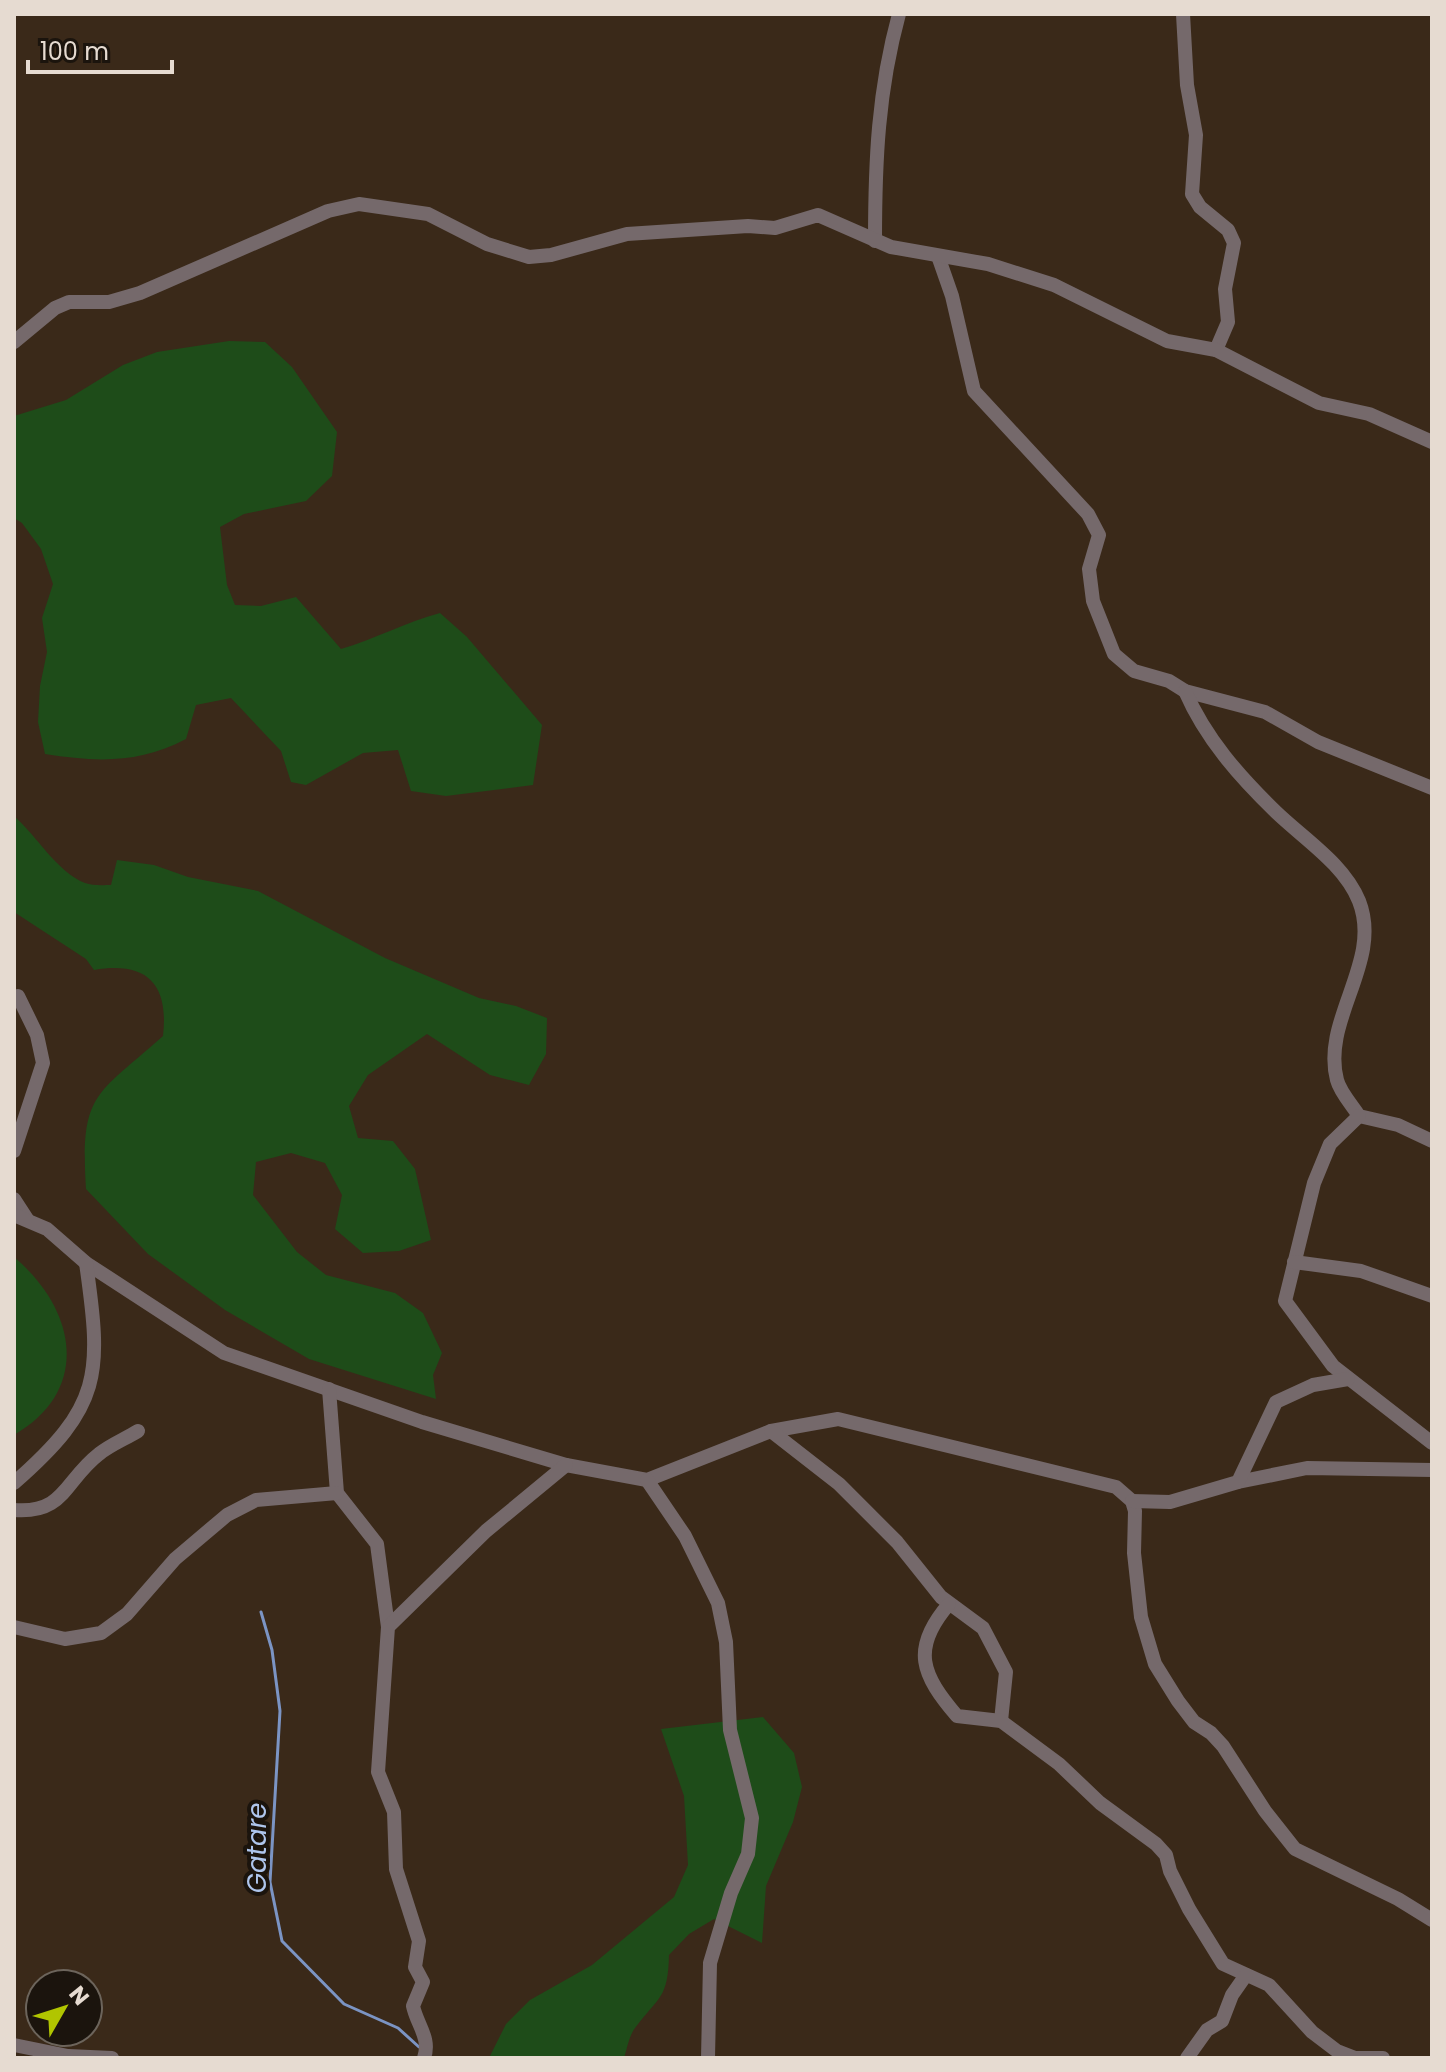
<svg xmlns="http://www.w3.org/2000/svg" width="1446" height="2072" viewBox="0 0 1446 2072" font-family="Poppins,sans-serif">
<style>
.green{fill:#1e4c19}
.lines{fill:none;stroke-linecap:round;stroke-linejoin:round}
.stream{stroke:#7b94c4;stroke-width:3}
.minor{stroke:#75696b;stroke-width:14}
.labels{text-anchor:middle;dominant-baseline:central;stroke-width:8;stroke-linejoin:round;paint-order:stroke}
.water-label{font-size:26px;font-style:italic;fill:#aec5ec;stroke:#1b140d}
</style>
<rect width="100%" height="100%" fill="#3a2919"/>
<g class="green">
<path d="M229,341L265,342L292,367L337,432L332,476L306,501L244,514L220,527L227,585L235,605L261,606L296,597L341,649C375,639 406,622 440,613L467,637L542,725L533,785L446,796L411,791L398,750L363,753L306,785L291,782L281,751L231,698L196,705L186,739C139,764 96,762 45,754L38,722L40,686L47,652L42,618L53,584L41,549L22,523L14,518V416L66,400L123,365L157,352Z"/>
<path d="M14,816C37,836 57,872 85,883C93,886 104,885 111,885L117,860L154,865L188,877L258,891L385,958L479,998L516,1006L547,1018L546,1054L529,1085L490,1075L427,1034L368,1075L349,1106L358,1138L393,1141L415,1169L431,1240L399,1251L363,1253L335,1229L342,1195L325,1163L291,1153L256,1162L253,1195L297,1252L326,1275L395,1293L423,1313L442,1353L433,1375L436,1399L309,1359L225,1310L148,1254L86,1189C80,1092 96,1096 163,1036C169,984 147,961 94,970L86,959L14,912Z"/>
<path d="M14,1257C76,1309 92,1390 14,1435Z"/>
<path d="M763,1717L794,1753L802,1787L793,1822L766,1886L762,1943L714,1919L689,1934L669,1955C668,1999 659,1996 635,2028C629,2036 627,2049 624,2058H489L506,2024L530,2000L592,1965L674,1897L688,1865L684,1796L661,1729Z"/>
</g>
<g class="lines">
<polyline class="stream" points="261,1612 272,1650 280,1711 270,1882 282,1941 344,2004 398,2028 419,2047"/>
<g class="minor">
<polyline points="1183,14 1187,85 1196,135 1192,194 1200,207 1228,230 1234,243 1225,289 1228,322 1216,350"/>
<path d="M875,241C875,161 878,91 899,14"/>
<polyline points="938,256 952,296 974,391 1088,514 1099,535 1089,569 1093,601 1114,654 1134,671 1169,681 1185,691 1265,712 1318,742 1432,788"/>
<polyline points="14,342 55,308 69,302 109,302 140,293 328,211 359,204 428,214 487,244 529,257 551,255 627,234 748,226 775,228 818,215 891,247 988,264 1054,285 1167,341 1216,350 1319,403 1369,414 1432,442"/>
<path d="M1185,691C1206,739 1239,776 1276,812C1304,839 1344,864 1359,901C1383,962 1321,1019 1337,1080C1340,1092 1352,1105 1359,1116L1398,1125L1432,1141"/>
<polyline points="1359,1116 1330,1144 1314,1183 1285,1301 1333,1366 1432,1443"/>
<polyline points="14,1151 43,1063 37,1035 18,996"/>
<polyline points="14,1199 27,1219"/>
<polyline points="14,1215 47,1229 86,1263 224,1353 422,1422 566,1465 647,1480 771,1431 838,1419 1116,1487 1132,1501 1135,1511 1134,1553 1141,1617 1155,1664 1178,1701 1194,1722 1211,1733 1223,1746 1265,1811 1295,1849 1398,1899 1432,1920"/>
<polyline points="1294,1262 1361,1271 1432,1296"/>
<polyline points="329,1389 337,1493 377,1544 388,1627"/>
<polyline points="771,1431 839,1484 897,1542 941,1597 983,1628 1006,1672 1001,1721"/>
<polyline points="647,1480 685,1536 718,1603 726,1642 730,1730 752,1818 748,1854 731,1893 710,1963 708,2058"/>
<polyline points="1238,1482 1307,1468 1432,1470"/>
<path d="M14,1483C102,1406 102,1375 86,1263"/>
<polyline points="1132,1501 1170,1502 1238,1482 1276,1402 1313,1385 1348,1379"/>
<path d="M14,1510C65,1514 64,1481 99,1454C110,1445 125,1439 138,1431"/>
<path d="M949,1604C910,1649 922,1675 957,1716L1001,1721L1059,1764L1100,1803L1156,1844L1166,1855L1170,1871L1189,1909L1223,1964L1269,1985L1312,2032L1337,2051L1355,2058H1383"/>
<polyline points="14,1627 65,1639 101,1633 127,1614 175,1559 227,1515 256,1500 337,1493"/>
<polyline points="14,2045 68,2056 112,2058"/>
<path d="M424,2058C431,2038 417,2025 413,2006L423,1982L415,1967L419,1941L396,1869L394,1812L378,1772L388,1627L486,1531L566,1465"/>
<polyline points="1187,2058 1207,2030 1222,2021 1232,1995 1246,1975"/>
</g>
</g>
<g class="labels">
<g class="water-label">
<text transform="translate(257 1848) rotate(-90)">Gatare</text>
</g>
</g>
<rect width="1446" height="2072" fill="none" stroke="#e6dbd1" stroke-width="32"/>
<g transform="translate(64 2008) rotate(51)"><circle r="38" fill="#1b140d" stroke="#6c645b" stroke-width="2"/>
<path d="M0-6L14 30L0 20L-14 30Z" fill="#b1c500"/>
<text y="-12" font-size="22" font-weight="bold" text-anchor="middle" fill="#e6dbd1">N</text>
</g>
<path d="M28 60v12h144v-12" fill="none" stroke="#e6dbd1" stroke-width="4"/>
<text x="40" y="60" font-size="24" fill="#e6dbd1" stroke="#1b140d" stroke-width="6" paint-order="stroke">100 m</text>
</svg>
